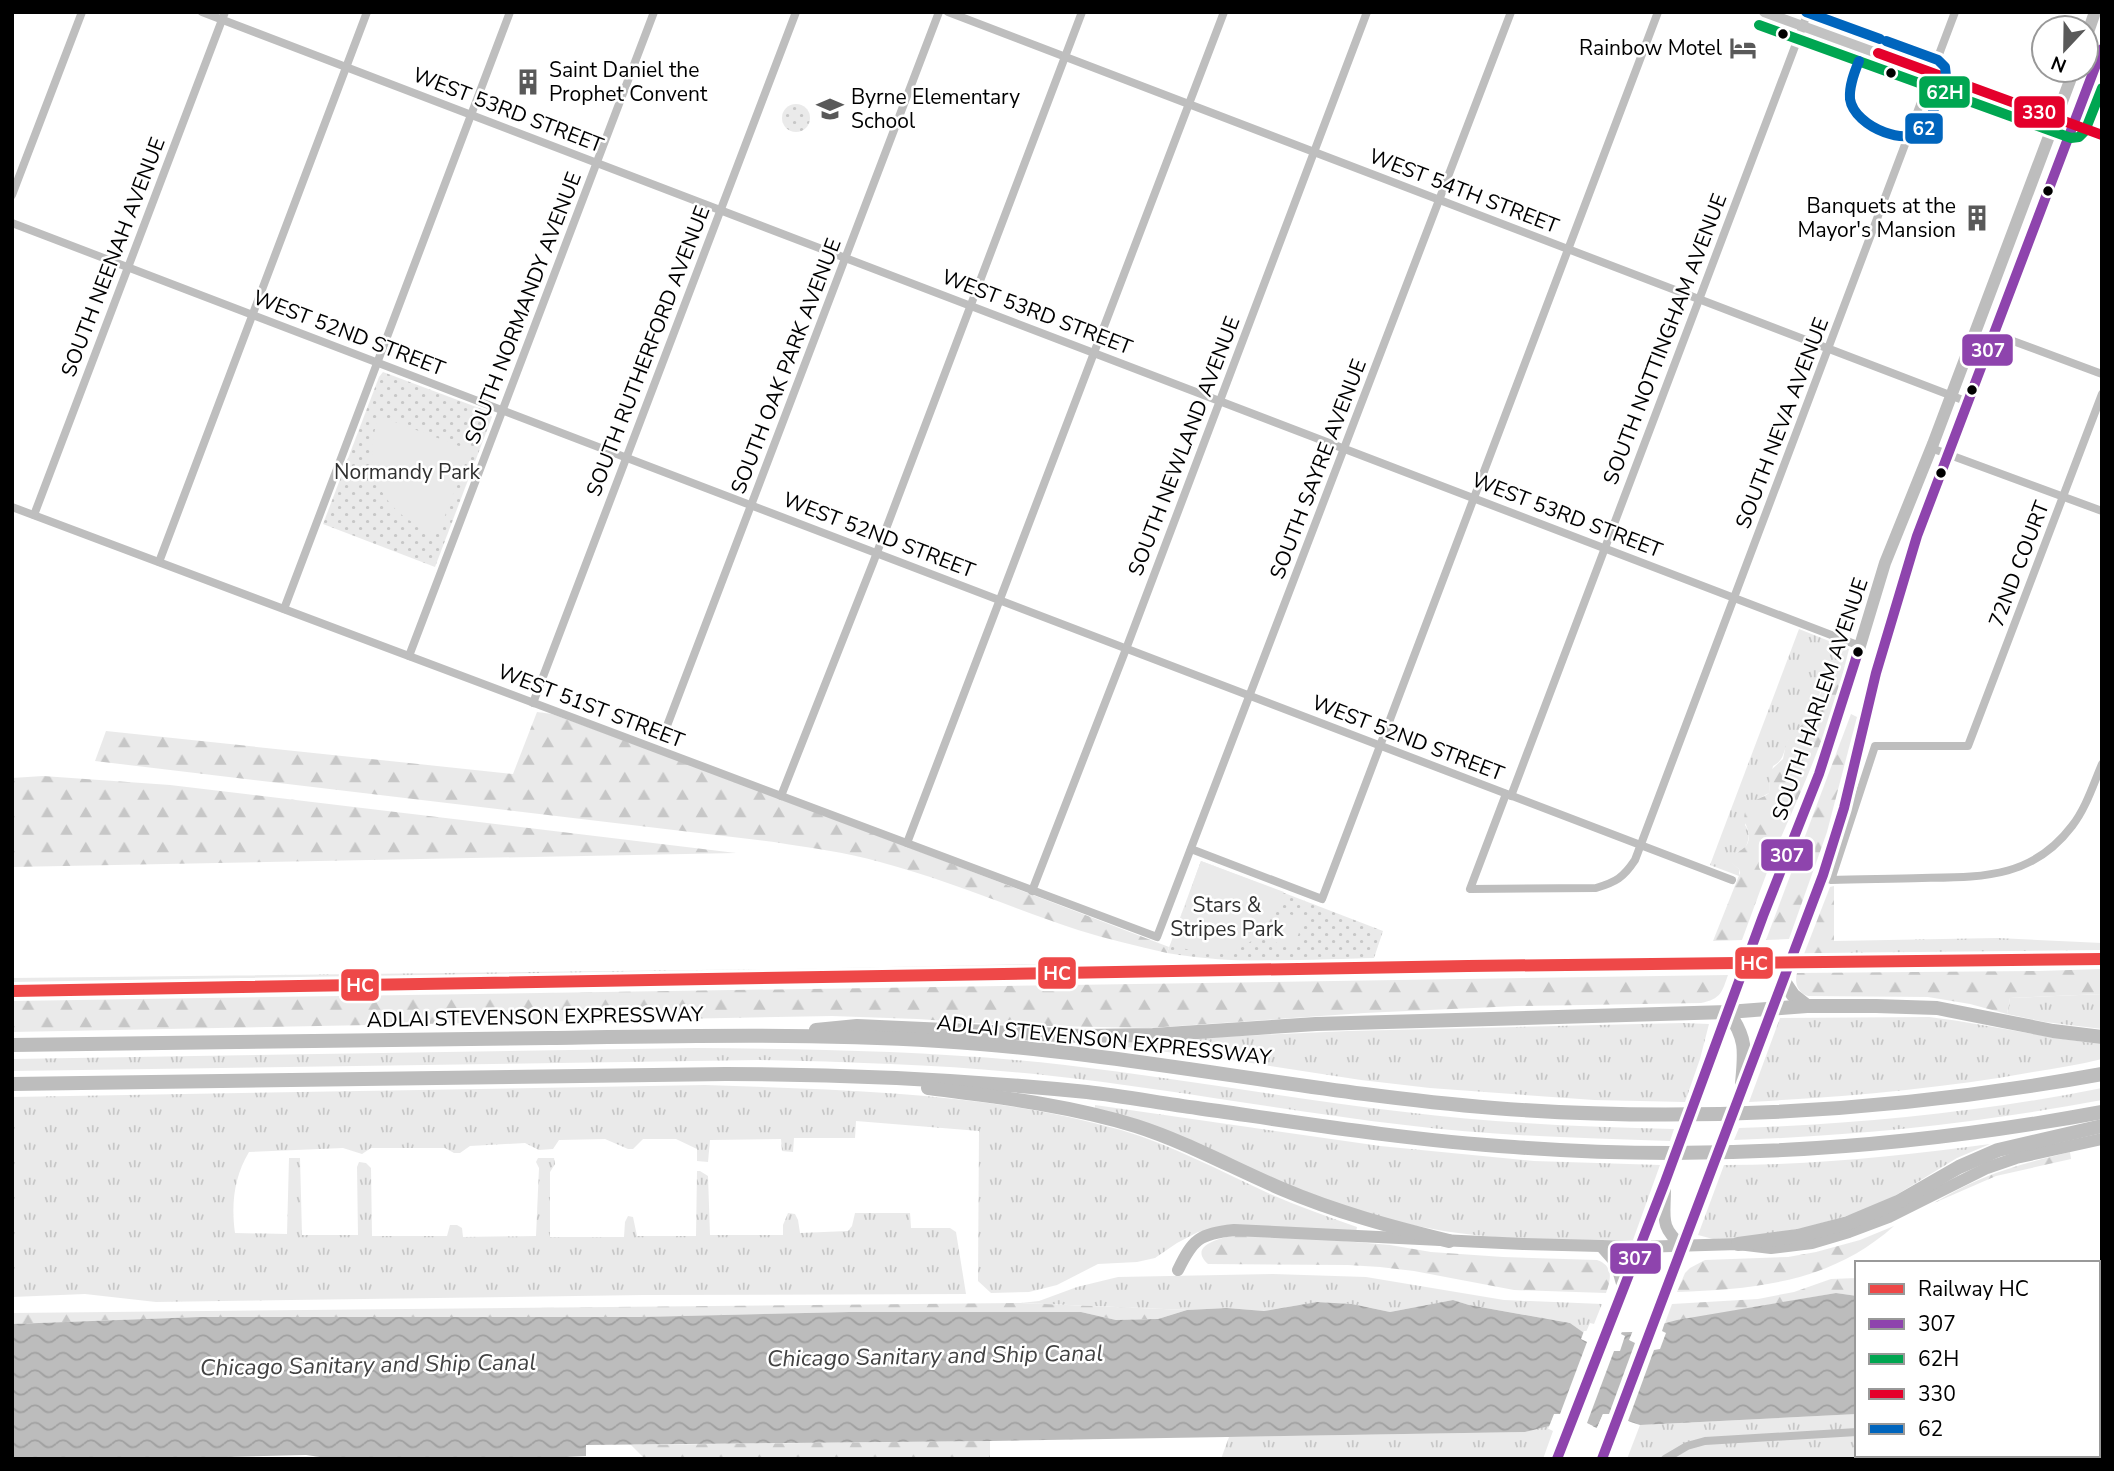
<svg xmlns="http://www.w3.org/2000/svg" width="2114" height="1471" viewBox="0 0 2114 1471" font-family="'Nunito Sans',sans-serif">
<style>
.grass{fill:url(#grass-tufts)}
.forest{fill:url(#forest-firs)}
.park{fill:url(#park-dots)}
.pitch{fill:#eaeaea}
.water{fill:url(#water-waves)}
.pier{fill:#fff}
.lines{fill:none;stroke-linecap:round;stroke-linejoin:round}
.street{stroke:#bebebe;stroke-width:8}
.secondary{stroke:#c2c2c2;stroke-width:10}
.primary{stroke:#bdbdbd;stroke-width:12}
.highway{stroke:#bdbdbd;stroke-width:14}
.bus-1-casing{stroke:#fff;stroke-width:16}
.bus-2-casing{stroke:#fff;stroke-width:16}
.bus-3-casing{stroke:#fff;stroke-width:16}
.bus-4-casing{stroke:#fff;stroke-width:16}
.bus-1{stroke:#8e44ad;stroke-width:10}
.bus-2{stroke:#00a651;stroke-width:10}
.bus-3{stroke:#e4002b;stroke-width:10}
.bus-4{stroke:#0065bd;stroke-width:10}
.rail-1-casing{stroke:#fff;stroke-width:18}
.rail-1{stroke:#ee4848;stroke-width:12}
.bus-dot{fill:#000;stroke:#fff;stroke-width:2.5}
.labels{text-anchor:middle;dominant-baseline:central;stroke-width:5;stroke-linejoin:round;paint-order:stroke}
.poi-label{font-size:21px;fill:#000;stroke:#fff;text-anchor:end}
.street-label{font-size:21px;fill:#000;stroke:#fff}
.park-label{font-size:21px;fill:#303030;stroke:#fff}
.water-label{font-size:23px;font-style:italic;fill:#414141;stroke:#fff}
.line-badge{stroke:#fff;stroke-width:2.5}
.badge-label{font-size:19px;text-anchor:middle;font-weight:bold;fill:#fff}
</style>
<defs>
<pattern id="grass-tufts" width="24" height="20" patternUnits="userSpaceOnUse" patternTransform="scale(1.75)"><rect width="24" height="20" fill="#eaeaea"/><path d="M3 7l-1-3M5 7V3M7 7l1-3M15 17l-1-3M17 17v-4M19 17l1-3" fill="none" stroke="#c7c7c7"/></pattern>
<pattern id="forest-firs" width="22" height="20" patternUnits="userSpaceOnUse" patternTransform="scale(1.75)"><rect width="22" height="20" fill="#eaeaea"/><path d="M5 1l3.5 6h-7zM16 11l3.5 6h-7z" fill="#c7c7c7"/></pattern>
<pattern id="park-dots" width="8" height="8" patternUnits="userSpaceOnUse" patternTransform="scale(1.75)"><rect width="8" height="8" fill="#eaeaea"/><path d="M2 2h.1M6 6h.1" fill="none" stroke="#c7c7c7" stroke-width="1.8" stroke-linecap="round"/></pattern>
<pattern id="water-waves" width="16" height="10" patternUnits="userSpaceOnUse" patternTransform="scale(1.75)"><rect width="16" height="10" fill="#bcbcbc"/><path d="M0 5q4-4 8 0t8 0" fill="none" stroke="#a0a0a0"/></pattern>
</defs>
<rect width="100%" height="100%" fill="#fff"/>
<g class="grass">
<path d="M1799,629L1849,649L1845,665C1823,673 1819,700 1808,719C1803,727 1793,731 1789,739C1783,750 1785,760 1773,766L1770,779L1769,793L1758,799L1745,825C1751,834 1749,841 1744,850L1737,852L1731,862L1739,869V876L1710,865Z"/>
<polygon points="1997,938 2102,943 2102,953 1978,952 1834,953 1834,941"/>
<polygon points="1025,964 1082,965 1108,970 12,987 12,978 794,969"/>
<polygon points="2102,994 2102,1029 2045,1022 2007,1014 2010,998"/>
<path d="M1929,1017C1987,1024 2044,1038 2102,1044V1059C2079,1065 2056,1068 2033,1072C1939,1089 1844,1097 1749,1102L1780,1018Z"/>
<polygon points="1683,1023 1709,1024 1700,1059 1685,1102 1594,1100 1430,1088 1361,1080 1232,1060 1110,1045 1110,1042 1348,1031"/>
<path d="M695,1048C818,1049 942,1051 1065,1065C1178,1078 1291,1099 1405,1112C1494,1123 1584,1127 1674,1129L1670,1141C1582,1138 1493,1136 1405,1125C1285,1111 1165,1088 1044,1075C949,1065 853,1062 758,1060L12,1071V1059Z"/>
<path d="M705,1085C844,1090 986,1092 1121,1130C1172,1145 1220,1171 1268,1193C1297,1206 1327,1216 1357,1227L1356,1232L1229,1227L1198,1232L1177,1243L1155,1258L1137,1262L1098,1264L1057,1285L1029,1292L991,1293L978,1281L979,1131L856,1121L855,1138H794L793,1152L782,1151L781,1139L710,1140L708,1162L697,1161V1149L676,1139H643L633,1149H628L605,1139L559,1140L553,1149L539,1150L525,1143L470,1146L460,1153H454L445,1148H371L362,1154L343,1148L249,1152C234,1177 231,1204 235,1233L287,1234L289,1158H300L302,1235H358L357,1167L359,1162L366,1163L371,1168L372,1236H447L450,1225H457L462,1228L463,1237L536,1236L539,1168L536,1162L538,1158H554L555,1164L550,1172V1237H624L625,1222L628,1216L633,1217L637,1236H696L697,1171H700L708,1176L710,1235H783V1225L788,1213L795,1214L798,1220L800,1233L848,1231L852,1226L855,1213H910L911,1228H950L956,1232L966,1294L643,1295L156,1302L85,1294L12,1297V1097Z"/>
<path d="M2102,1088V1100C1980,1123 1858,1136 1734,1140L1739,1128C1860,1124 1982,1112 2102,1088Z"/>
<path d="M1095,1105L1380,1146L1534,1161L1660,1165L1633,1240C1580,1240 1527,1241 1475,1235C1435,1231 1396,1222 1357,1212L1095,1109Z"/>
<path d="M1990,1144L1957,1158L1888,1200L1853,1214L1804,1228L1749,1237L1713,1239L1698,1235L1724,1165C1814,1165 1902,1156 1990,1144Z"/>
<polygon points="1273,1274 1366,1277 1504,1300 1602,1304 1594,1324 1590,1323 1586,1332 1583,1333 1570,1323 1469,1305 1453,1300 1390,1312 1352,1304 1318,1302 1264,1311 1227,1308 1187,1310 1021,1303 1039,1301 1077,1287 1118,1277"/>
<polygon points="2102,1389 2102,1459 1627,1459 1640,1425 1857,1414 1857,1455 2098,1455 2098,1390"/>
<polygon points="1550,1426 1549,1429 1553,1431 1543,1459 1221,1459 1229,1437 1525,1432"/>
</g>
<g class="forest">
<path d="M1845,665C1831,724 1806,780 1782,835C1767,870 1755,905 1742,940L1713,941L1740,873L1739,869L1730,862C1733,850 1744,853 1748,842C1753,828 1736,820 1750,804C1755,799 1763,798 1769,793L1770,771L1783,759L1786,744L1790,736L1807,720L1830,675L1834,669Z"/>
<path d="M537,712L552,714L722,776L1169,947L1167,953C1137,946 1107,939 1078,930C1012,908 948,880 880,862C845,852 810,848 774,842L95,761L106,731L513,774Z"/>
<polygon points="1851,714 1857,717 1827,832 1789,939 1766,940"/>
<polygon points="43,776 170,785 736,853 12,867 12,778"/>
<polygon points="1834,886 1834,953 1804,954 1830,887"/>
<path d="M2102,969V994L2010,998L2007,1014L1970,1004L1928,997L1808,996C1798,993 1794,983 1797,973L2039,971Z"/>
<path d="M1728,975C1722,992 1721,999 1701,1003L1517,1006L1364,1013L1149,1028L1009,1025L917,1019L832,1016L12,1032V1001Z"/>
<path d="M2070,1152L2071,1159L1996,1176L1934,1203C1982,1174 2017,1165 2070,1152Z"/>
<path d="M1894,1226C1831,1282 1758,1289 1677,1292L1685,1273L1690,1268L1705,1260L1788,1257L1816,1252L1860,1240Z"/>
<path d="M1235,1235L1308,1238L1390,1245L1431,1252L1503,1257L1597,1260C1614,1266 1611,1279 1606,1293L1514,1290L1414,1271L1380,1267L1348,1265L1208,1264C1187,1245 1222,1238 1235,1235Z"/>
<polygon points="1857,1278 1857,1296 1836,1293 1665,1323 1672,1304 1758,1299 1794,1292 1831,1279"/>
<polygon points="1020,1303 1187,1310 1158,1319 1116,1320 1081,1312 849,1312 642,1317 199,1317 12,1324 12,1313"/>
<polygon points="990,1441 990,1457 645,1459 631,1445"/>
</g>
<g class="park">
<circle cx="796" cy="118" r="14"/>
<polygon points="383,372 487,411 492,417 435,567 323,524 379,377"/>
<path d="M1201,861L1383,931L1374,958C1305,960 1235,965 1167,953Z"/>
</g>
<g class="pitch">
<path d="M379,416L467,449L469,453L438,534C383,516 359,471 379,416Z"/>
<path d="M1201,861L1284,892C1262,948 1230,965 1173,945C1183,917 1190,889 1201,861Z"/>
<polygon points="1283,912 1304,919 1293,949 1272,941"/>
</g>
<polygon class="water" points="1836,1293 1857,1296 1857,1414 1640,1425 1606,1414 1603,1414 1597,1428 1560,1414 1555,1414 1550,1426 1525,1432 990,1441 586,1445 586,1456 522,1459 334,1459 306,1455 146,1459 12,1459 12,1324 199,1317 642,1317 849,1312 1081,1312 1116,1320 1158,1319 1187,1310 1227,1308 1264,1311 1317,1302 1352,1304 1390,1312 1453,1300 1469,1305 1570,1323 1584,1333 1632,1332 1677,1320"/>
<g class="pier">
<polygon points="1666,1319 1662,1331 1666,1333 1660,1349 1654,1350 1628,1421 1633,1424 1632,1427 1605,1417 1600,1430 1596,1430 1603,1414 1609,1414 1635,1343 1629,1340 1634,1328"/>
<polygon points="1623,1329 1621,1334 1625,1336 1620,1351 1614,1351 1587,1423 1593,1426 1592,1429 1559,1417 1557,1417 1553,1428 1548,1429 1554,1414 1560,1414 1587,1342 1581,1339 1584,1331"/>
</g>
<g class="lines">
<g class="street">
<polyline points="202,12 1860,646"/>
<polyline points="948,12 1968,402"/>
<polyline points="12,195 82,12"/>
<polyline points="12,223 1732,880"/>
<polyline points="1994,334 2102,374"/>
<path d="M2102,394L1968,746H1875L1831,880C1862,879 1892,879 1922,878C1981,877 2032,879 2072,826C2086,808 2093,785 2102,764"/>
<polyline points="1931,448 2102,511"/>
<polyline points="12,507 1157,937 1511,12"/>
<polyline points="34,515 225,12"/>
<polyline points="159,562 367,12"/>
<polyline points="284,609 510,12"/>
<polyline points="409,656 654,12"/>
<polyline points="533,703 796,12"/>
<polyline points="665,731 939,12"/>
<path d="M1506,794L1470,889L1596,888C1616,882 1623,878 1635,860L1955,12"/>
<polyline points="781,796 873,563 1082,12"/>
<polyline points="1511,796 1808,12"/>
<polyline points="907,843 1224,12"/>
<polyline points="1191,849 1322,899 1658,12"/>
<polyline points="1032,891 1126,649 1367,12"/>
<polyline points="2098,1408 2102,1408"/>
<polyline points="1665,1459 1687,1446 1705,1441 1857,1432"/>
</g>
<polyline class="secondary" points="1764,12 2102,135"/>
<g class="primary">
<polyline points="2086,38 2095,12"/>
<path d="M1665,1189C1665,1219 1659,1226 1683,1247"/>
<polyline points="1601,1246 1616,1263 1623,1287"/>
<path d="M1178,1270C1193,1239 1199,1234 1234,1230L1523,1244L1639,1247L1738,1244L1771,1248L1812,1243L1849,1232L1889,1217L1987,1168L2016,1158L2102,1139"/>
<polyline points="1557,1459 1665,1182 1763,916 1819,774 1837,722 1885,563 1933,444 2074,70"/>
<polyline points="1602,1459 1823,875 1844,808 1876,673 1917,536 2102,48"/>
</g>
<g class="highway">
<polyline points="1783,980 1793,995 1807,1006"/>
<path d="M1728,1012C1747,1038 1745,1052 1742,1083"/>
<polyline points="816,1030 857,1026 1082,1036 1153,1035 1316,1024 1728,1012 1807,1006 1876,1006 1937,1008 2053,1031 2102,1037"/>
<path d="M12,1045C191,1043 370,1040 550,1038C679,1036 810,1033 939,1041C1125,1052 1308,1093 1494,1108C1700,1124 1899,1111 2102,1074"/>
<path d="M12,1084L726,1074C846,1074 967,1080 1087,1092C1123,1096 1160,1103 1197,1108C1302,1123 1407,1140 1514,1147C1711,1162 1908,1148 2102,1112"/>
<path d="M928,1088C998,1097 1068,1105 1136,1126C1186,1142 1233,1168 1282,1189C1336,1212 1392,1227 1449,1241"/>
<polyline points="1738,1244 1798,1236 1848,1223 1898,1202 1959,1167 1998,1150 2102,1126"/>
</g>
<g class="bus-1-casing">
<g id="bus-1">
<polyline points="1557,1459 1665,1182 1763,916 1819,774 1858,652"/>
<polyline points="1602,1459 1823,875 1844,808 1876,673 1917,536 2102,49"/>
</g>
</g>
<g class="bus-2-casing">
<polyline id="bus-2" points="1759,25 2071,138 2079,137 2085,131 2102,88"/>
</g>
<g class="bus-3-casing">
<polyline id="bus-3" points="1878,53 2102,135"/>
</g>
<g class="bus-4-casing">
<g id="bus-4">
<polyline points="1806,12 1880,39"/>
<path d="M1859,61C1854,73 1849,86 1850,99C1854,127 1912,151 1928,125L1946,76L1945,67L1938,60L1886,41"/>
</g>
</g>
<use href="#bus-1" class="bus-1"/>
<use href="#bus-2" class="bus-2"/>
<use href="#bus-3" class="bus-3"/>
<use href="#bus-4" class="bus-4"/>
<g class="rail-1-casing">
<polyline id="rail-1" points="12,991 1468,966 2102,959"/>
</g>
<use href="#rail-1" class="rail-1"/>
</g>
<defs>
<g id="hotel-bare" transform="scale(2.1)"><path d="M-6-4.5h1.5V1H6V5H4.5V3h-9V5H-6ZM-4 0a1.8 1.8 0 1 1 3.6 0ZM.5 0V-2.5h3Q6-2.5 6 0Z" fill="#595959" stroke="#fff" stroke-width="2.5" paint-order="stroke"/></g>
<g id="building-bare" transform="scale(2.1)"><path d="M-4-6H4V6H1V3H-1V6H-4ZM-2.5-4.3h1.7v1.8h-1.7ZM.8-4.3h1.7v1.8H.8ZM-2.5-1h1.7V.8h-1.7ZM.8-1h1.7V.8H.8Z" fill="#595959" stroke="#fff" stroke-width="2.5" paint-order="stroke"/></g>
<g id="school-bare" transform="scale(2.1)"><path d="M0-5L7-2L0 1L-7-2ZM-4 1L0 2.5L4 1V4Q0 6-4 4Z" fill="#595959" stroke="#fff" stroke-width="2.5" paint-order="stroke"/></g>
</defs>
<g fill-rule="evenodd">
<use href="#hotel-bare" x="1743" y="48"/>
<use href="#building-bare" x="528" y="82"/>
<use href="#school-bare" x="830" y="109"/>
<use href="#building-bare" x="1977" y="218"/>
</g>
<g class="bus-dot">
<circle cx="1783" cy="34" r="6"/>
<circle cx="1891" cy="73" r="6"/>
<circle cx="2048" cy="191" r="6"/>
<circle cx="1972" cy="390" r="6"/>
<circle cx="1941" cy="473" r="6"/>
<circle cx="1858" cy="652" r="6"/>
</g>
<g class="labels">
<g class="poi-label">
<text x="1722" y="48">Rainbow Motel</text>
<text x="549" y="70" text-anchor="start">Saint Daniel the<tspan x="549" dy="24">Prophet Convent</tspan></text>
<text x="851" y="97" text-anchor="start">Byrne Elementary<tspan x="851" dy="24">School</tspan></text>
<text x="1956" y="206">Banquets at the<tspan x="1956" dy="24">Mayor's Mansion</tspan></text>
</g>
<g class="street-label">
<text transform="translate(508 110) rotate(21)">WEST 53RD STREET</text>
<text transform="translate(1464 191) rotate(21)">WEST 54TH STREET</text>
<text transform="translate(113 257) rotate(-69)">SOUTH NEENAH AVENUE</text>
<text transform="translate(523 308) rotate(-69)">SOUTH NORMANDY AVENUE</text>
<text transform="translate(1037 312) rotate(21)">WEST 53RD STREET</text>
<text transform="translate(349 333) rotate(21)">WEST 52ND STREET</text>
<text transform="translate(1665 339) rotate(-69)">SOUTH NOTTINGHAM AVENUE</text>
<text transform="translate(648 351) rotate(-69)">SOUTH RUTHERFORD AVENUE</text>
<text transform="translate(786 366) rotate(-69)">SOUTH OAK PARK AVENUE</text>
<text transform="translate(1782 423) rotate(-69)">SOUTH NEVA AVENUE</text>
<text transform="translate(1184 446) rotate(-69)">SOUTH NEWLAND AVENUE</text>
<text transform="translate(1318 469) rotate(-69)">SOUTH SAYRE AVENUE</text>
<text transform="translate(1567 515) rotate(21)">WEST 53RD STREET</text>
<text transform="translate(879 535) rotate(21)">WEST 52ND STREET</text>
<text transform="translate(2019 564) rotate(-69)">72ND COURT</text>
<text transform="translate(1820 699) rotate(-71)">SOUTH HARLEM AVENUE</text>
<text transform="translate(591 706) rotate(21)">WEST 51ST STREET</text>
<text transform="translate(1408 738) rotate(21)">WEST 52ND STREET</text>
<text transform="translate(535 1017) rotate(-1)">ADLAI STEVENSON EXPRESSWAY</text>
<text transform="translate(1104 1040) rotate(6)">ADLAI STEVENSON EXPRESSWAY</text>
</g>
<g class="park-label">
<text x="407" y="472">Normandy Park</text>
<text x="1227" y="905">Stars &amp;<tspan x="1227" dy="24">Stripes Park</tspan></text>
</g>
<g class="water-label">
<text transform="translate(935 1356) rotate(-1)">Chicago Sanitary and Ship Canal</text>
<text transform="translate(368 1365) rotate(-1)">Chicago Sanitary and Ship Canal</text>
</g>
</g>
<g class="line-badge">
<rect x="1918" y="75" width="53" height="34" rx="7" fill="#00a651"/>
<rect x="2013" y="95" width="53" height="34" rx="7" fill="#e4002b"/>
<rect x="1904" y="112" width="40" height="33" rx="7" fill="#0065bd"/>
<rect x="1961" y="333" width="53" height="34" rx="7" fill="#8e44ad"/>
<rect x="1760" y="838" width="54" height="34" rx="7" fill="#8e44ad"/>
<rect x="1734" y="946" width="40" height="34" rx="7" fill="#ee4848"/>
<rect x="1037" y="956" width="40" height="34" rx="7" fill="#ee4848"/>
<rect x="340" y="968" width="40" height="34" rx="7" fill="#ee4848"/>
<rect x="1609" y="1242" width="53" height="33" rx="7" fill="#8e44ad"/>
</g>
<g class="badge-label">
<text x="1945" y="99">62H</text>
<text x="2039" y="119">330</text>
<text x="1924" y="135">62</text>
<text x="1988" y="357">307</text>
<text x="1787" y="862">307</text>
<text x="1754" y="970">HC</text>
<text x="1057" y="980">HC</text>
<text x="360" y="992">HC</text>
<text x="1635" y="1265">307</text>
</g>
<rect width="2114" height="1471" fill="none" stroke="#000000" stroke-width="28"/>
<rect x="1855" y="1261" width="245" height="196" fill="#ffffff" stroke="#999999" stroke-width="2"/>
<rect x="1869" y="1284" width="35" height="10" fill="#ee4848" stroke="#999999" stroke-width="2"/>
<text x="1918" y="1296" font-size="21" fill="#000000">Railway HC</text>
<rect x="1869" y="1319" width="35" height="10" fill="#8e44ad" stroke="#999999" stroke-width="2"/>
<text x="1918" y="1331" font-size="21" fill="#000000">307</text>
<rect x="1869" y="1354" width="35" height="10" fill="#00a651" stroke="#999999" stroke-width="2"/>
<text x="1918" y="1366" font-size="21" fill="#000000">62H</text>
<rect x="1869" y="1389" width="35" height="10" fill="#e4002b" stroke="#999999" stroke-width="2"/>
<text x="1918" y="1401" font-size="21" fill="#000000">330</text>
<rect x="1869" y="1424" width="35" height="10" fill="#0065bd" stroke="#999999" stroke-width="2"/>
<text x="1918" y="1436" font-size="21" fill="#000000">62</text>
<g transform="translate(2065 49) rotate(202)"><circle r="33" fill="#ffffff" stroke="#999999" stroke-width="2"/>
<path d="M0-5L12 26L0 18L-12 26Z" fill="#595959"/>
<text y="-10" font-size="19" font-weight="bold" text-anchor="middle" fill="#000000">N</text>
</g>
</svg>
